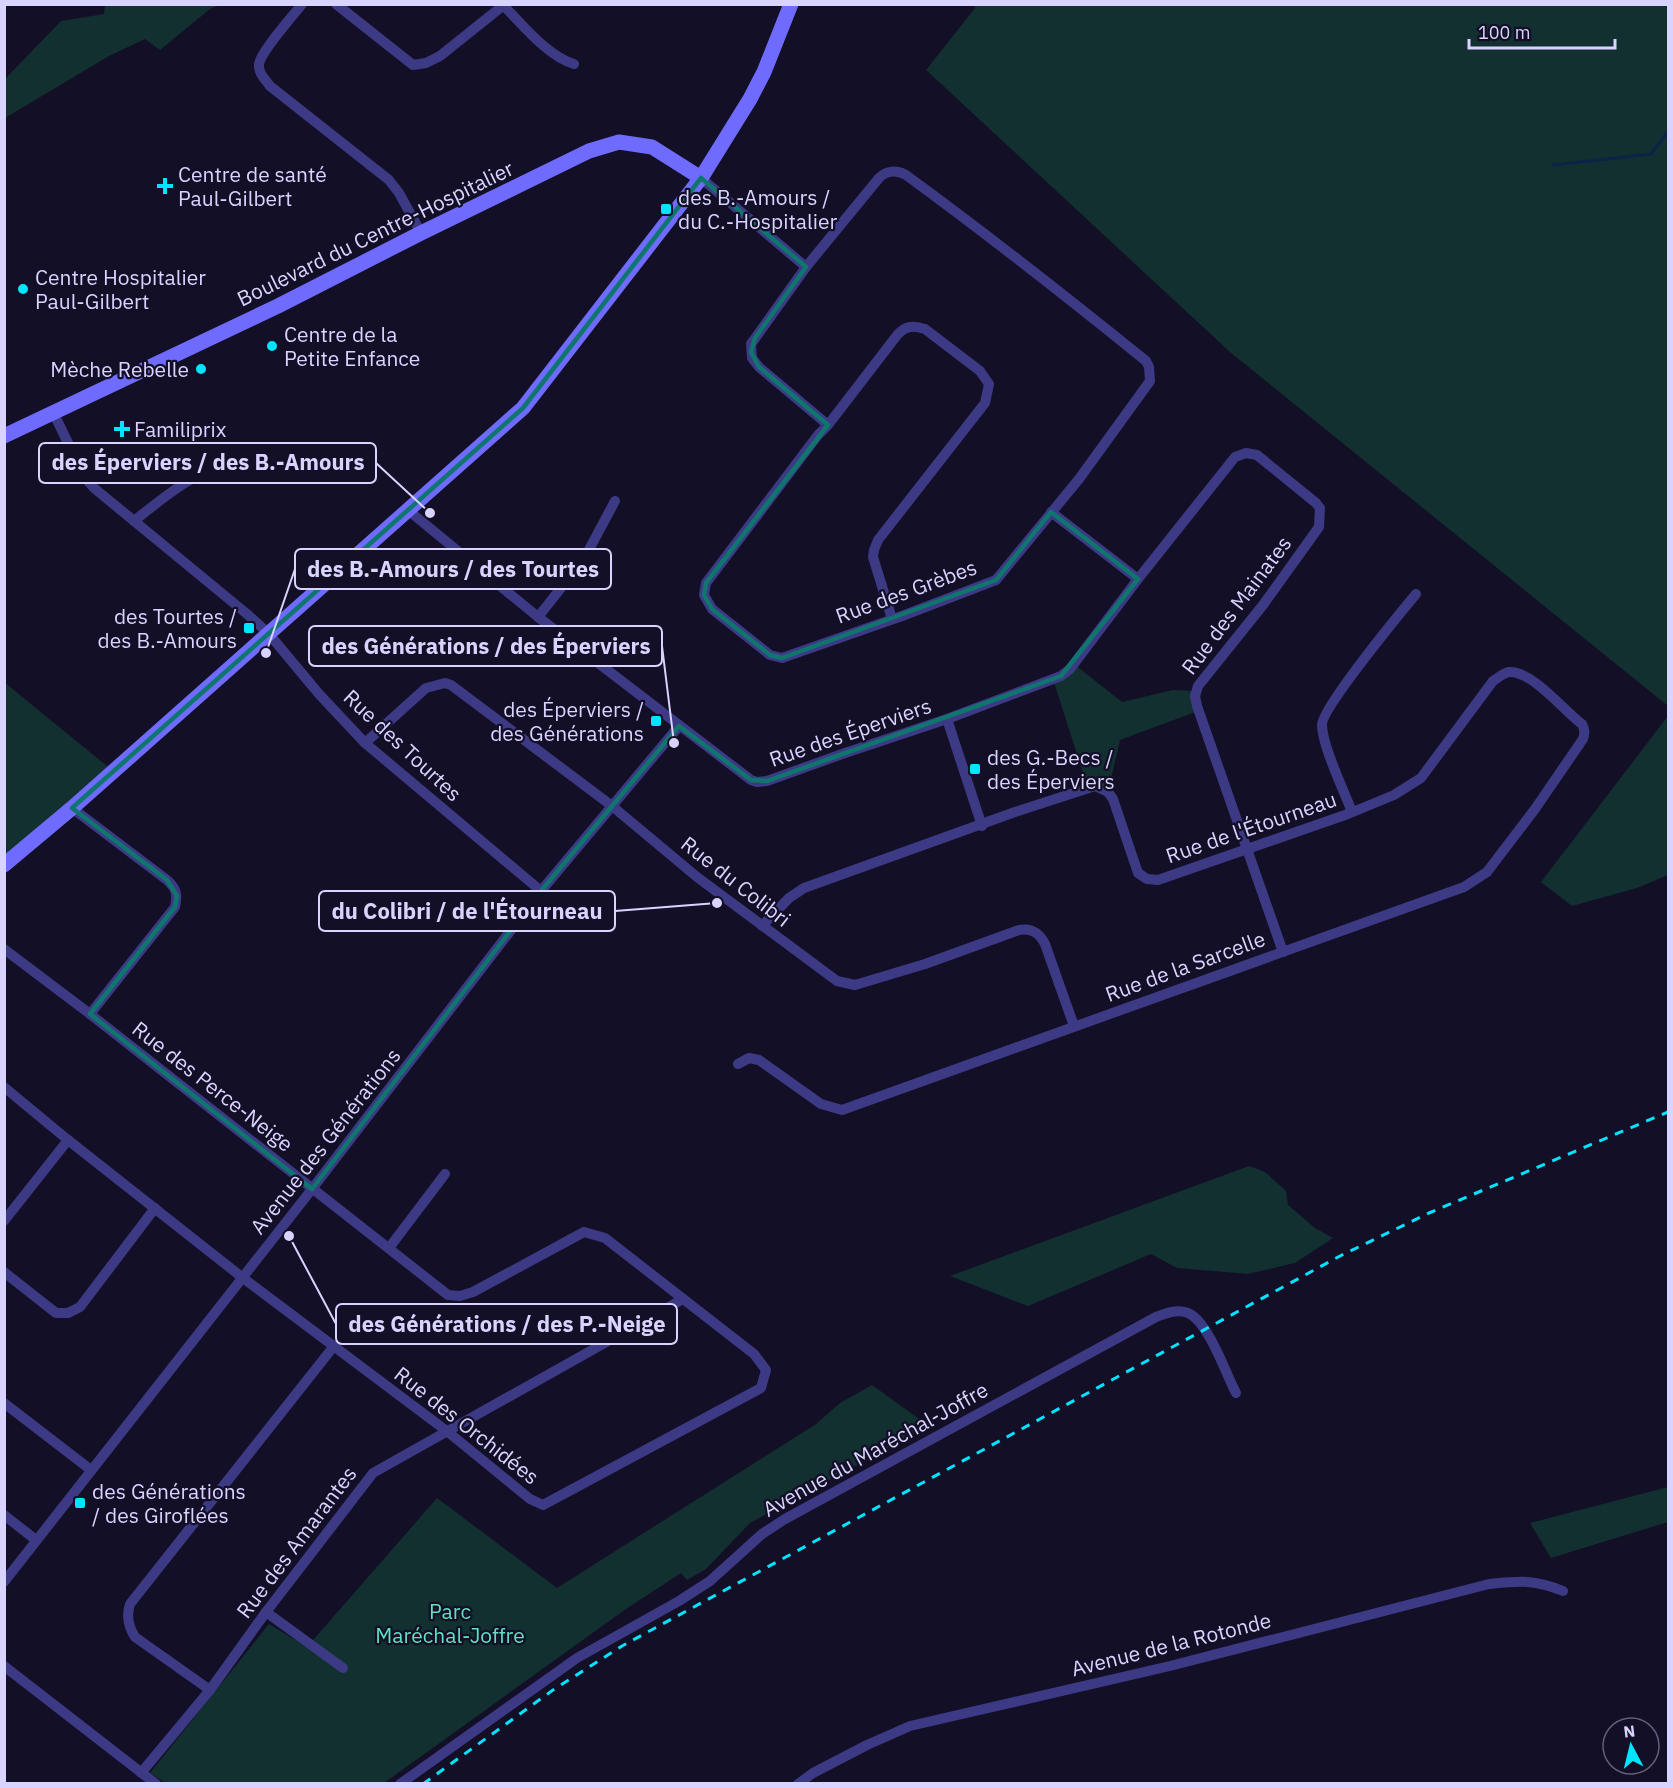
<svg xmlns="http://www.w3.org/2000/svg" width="1673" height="1788" viewBox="0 0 1673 1788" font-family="'IBM Plex Sans',sans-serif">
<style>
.green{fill:#12302f}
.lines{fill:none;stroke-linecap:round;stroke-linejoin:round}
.stream{stroke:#0c2248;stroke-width:3}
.street{stroke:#3d3a85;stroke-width:10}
.secondary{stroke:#6f6bff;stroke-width:15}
.rail{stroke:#00e5ff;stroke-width:3;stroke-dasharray:9 8;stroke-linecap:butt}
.marked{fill:none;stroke:#0f766e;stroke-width:4.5;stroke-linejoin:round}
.poi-dot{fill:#00e5ff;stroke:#130f26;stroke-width:2}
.labels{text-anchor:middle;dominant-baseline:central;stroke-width:4.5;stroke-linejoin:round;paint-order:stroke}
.poi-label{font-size:21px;fill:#d9d4ff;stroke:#130f26;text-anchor:start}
.street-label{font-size:21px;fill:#d9d4ff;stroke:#130f26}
.park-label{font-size:21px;fill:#5fe0c0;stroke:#130f26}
.leader{fill:none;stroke:#d9d4ff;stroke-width:2}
.callout-dot{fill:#d9d4ff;stroke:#130f26;stroke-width:2}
.callout{fill:#130f26;stroke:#d9d4ff;stroke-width:2}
.callout-label{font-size:22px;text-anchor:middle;font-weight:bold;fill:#d9d4ff}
</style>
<rect width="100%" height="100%" fill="#130f26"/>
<g class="green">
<polygon points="105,5 220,5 210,9 160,50 145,39 109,56 5,118 5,79 61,21 104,14"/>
<polygon points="974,5 1668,5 1668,706 1231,353 926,70 975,8"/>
<polygon points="1074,664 1122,702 1173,690 1196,691 1198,711 1120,740 1108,792 1088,789 1053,679"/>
<polygon points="4,682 113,771 4,864"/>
<polygon points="1668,716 1668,875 1637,888 1572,906 1541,882"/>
<polygon points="1249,1166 1265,1172 1286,1191 1288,1205 1315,1228 1333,1238 1295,1263 1248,1274 1177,1268 1151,1254 1028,1306 950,1276"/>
<polygon points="872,1385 929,1426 750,1523 706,1569 687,1580 681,1573 626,1609 384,1783 167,1784 150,1773 269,1624 307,1647 437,1498 557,1588 816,1424 840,1403"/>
<polygon points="1668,1487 1668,1522 1551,1558 1530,1523"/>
</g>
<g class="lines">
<polyline class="stream" points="1553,165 1651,154 1668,131"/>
<g class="street">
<path d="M302,4C293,16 261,51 259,64C258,73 265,79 270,86L389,180L399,193L421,233"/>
<polyline points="336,4 413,65 426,63 440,56 505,4"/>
<path d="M502,4C522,24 547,56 574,64"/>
<polyline points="701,178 806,267"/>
<polyline points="53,412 85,478 94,488 247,614 269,634 319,694 365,743 541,891"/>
<path d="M828,425L759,367L752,358L751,344L806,267L879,178C887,170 897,170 906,175C988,235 1067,297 1146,361L1149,367L1150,381L1079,479L996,580L902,616L782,658L770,655L712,609L704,595L706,583L818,435L828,425L898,334C906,326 913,325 925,329L980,371L989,384L985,403L878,540L874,550L873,557L892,619"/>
<polyline points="409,511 538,617 751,780 757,782 767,781 845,753 947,719 1061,676 1070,669 1138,579 1235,457 1246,453 1257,455 1316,503 1320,508 1319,527 1263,605 1198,686 1195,696 1197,706 1283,952"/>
<polyline points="1051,512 1138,579"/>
<path d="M134,521C165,496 199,468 239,460C249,458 258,461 267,464"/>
<polyline points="538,617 584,559 615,501"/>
<polyline points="947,719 982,826"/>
<path d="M365,743L426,688L445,683L451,685L612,806L697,877L837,981L855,985L925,964L1019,930C1031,928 1039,932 1045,944L1074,1026"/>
<path d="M72,808L167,880C176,888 178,894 175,907L90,1014"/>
<path d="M1352,812C1344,791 1322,745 1322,725C1321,709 1401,612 1416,594"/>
<polyline points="4,949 90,1014 448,1295 460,1296 473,1292 584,1232 605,1238 754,1354 766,1370 761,1388 543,1505 530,1499 448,1432 243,1278 68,1140 4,1087"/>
<path d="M738,1064L749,1058L759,1060L821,1104L842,1110L1464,887L1487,872L1535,809L1583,739C1585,733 1585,730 1582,724C1564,711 1533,671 1509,672C1503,673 1498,678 1493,681L1421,778L1394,795L1348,814L1158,880L1147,879L1138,873L1113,799L1108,792L1095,786L1015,812L804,888L789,898L762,926"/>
<polyline points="4,1221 68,1140"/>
<polyline points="389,1248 445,1174"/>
<polyline points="4,1272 56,1313 68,1313 80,1307 155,1208"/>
<polyline points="4,1403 91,1470"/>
<polyline points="4,1515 36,1540"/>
<polyline points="4,1582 312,1189 541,891 679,726"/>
<polyline points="266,1612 343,1668"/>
<polyline points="4,1666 156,1784"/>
<path d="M210,1690L135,1637C128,1626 126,1616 130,1604L334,1346"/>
<polyline points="141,1773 210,1690 266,1612 373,1473 683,1299"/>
<path d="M400,1784L577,1658L679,1601L710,1581L762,1534L785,1519L1156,1317C1166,1313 1177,1309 1188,1313C1208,1321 1226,1374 1236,1393"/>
<path d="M798,1784L813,1773L867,1745L910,1726L1170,1666L1489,1584C1519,1581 1534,1579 1563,1591"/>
</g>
<g class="secondary">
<polyline points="4,436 278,306 421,233 589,151 619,142 652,147 701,178"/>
<polyline points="4,865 72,808 523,408 701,178 750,99 764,72 791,4"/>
</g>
<polyline class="rail" points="423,1784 553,1690 622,1646 1340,1256 1429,1213 1668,1112"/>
</g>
<path class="marked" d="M701,178L806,267L755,338L751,352L759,367L828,425L706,583L704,595L712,609L770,655L782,658L996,580L1051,512L1138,579L1061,676L767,781L751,780L679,726L541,891L312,1189L90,1014L175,907L177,896L167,880L72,808L523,408Z"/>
<g class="poi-dot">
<path d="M162 177h6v6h6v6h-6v6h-6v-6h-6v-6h6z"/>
<rect x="660" y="203" width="12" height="12" rx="3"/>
<circle cx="23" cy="289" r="6"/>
<circle cx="272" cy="346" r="6"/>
<circle cx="201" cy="369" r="6"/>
<path d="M119 420h6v6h6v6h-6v6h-6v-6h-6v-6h6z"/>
<rect x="243" y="622" width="12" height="12" rx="3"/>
<rect x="650" y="715" width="12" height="12" rx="3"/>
<rect x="969" y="763" width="12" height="12" rx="3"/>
<rect x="74" y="1497" width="12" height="12" rx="3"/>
</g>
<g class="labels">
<g class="poi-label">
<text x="178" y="174">Centre de santé<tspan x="178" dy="24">Paul-Gilbert</tspan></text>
<text x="678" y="197">des B.-Amours /<tspan x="678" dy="24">du C.-Hospitalier</tspan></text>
<text x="35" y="277">Centre Hospitalier<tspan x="35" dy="24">Paul-Gilbert</tspan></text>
<text x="284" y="334">Centre de la<tspan x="284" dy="24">Petite Enfance</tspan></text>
<text x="189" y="369" text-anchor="end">Mèche Rebelle</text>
<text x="134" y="429">Familiprix</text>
<text x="237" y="616" text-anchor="end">des Tourtes /<tspan x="237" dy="24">des B.-Amours</tspan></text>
<text x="644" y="709" text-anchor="end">des Éperviers /<tspan x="644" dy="24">des Générations</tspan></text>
<text x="987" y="757">des G.-Becs /<tspan x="987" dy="24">des Éperviers</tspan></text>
<text x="92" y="1491">des Générations<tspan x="92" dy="24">/ des Giroflées</tspan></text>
</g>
<g class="street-label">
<text transform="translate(375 233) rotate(-26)">Boulevard du Centre-Hospitalier</text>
<text transform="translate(906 591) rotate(-20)">Rue des Grèbes</text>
<text transform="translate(1236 605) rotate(-53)">Rue des Mainates</text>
<text transform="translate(850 732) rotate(-19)">Rue des Éperviers</text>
<text transform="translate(403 745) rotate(43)">Rue des Tourtes</text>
<text transform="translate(1251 827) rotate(-19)">Rue de l'Étourneau</text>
<text transform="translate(736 881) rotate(38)">Rue du Colibri</text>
<text transform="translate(1185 966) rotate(-20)">Rue de la Sarcelle</text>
<text transform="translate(213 1086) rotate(38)">Rue des Perce-Neige</text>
<text transform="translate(325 1141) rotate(-52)">Avenue des Générations</text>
<text transform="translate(467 1425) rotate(38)">Rue des Orchidées</text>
<text transform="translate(875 1449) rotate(-29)">Avenue du Maréchal-Joffre</text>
<text transform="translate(296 1542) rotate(-53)">Rue des Amarantes</text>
<text transform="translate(1171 1644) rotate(-14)">Avenue de la Rotonde</text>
</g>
<g class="park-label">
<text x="450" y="1611">Parc<tspan x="450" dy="24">Maréchal-Joffre</tspan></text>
</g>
</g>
<path class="leader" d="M430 513L376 463M266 653L295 569M674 743L662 646M717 903L615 911M289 1236L336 1324"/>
<g class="callout-dot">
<circle cx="430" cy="513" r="6"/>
<circle cx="266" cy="653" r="6"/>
<circle cx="674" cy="743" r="6"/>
<circle cx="717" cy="903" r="6"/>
<circle cx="289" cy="1236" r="6"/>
</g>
<g class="callout">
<rect x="39" y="443" width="337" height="40" rx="6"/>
<rect x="295" y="549" width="316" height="40" rx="6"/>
<rect x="309" y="626" width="353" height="40" rx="6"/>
<rect x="319" y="891" width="296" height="40" rx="6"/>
<rect x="336" y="1304" width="341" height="40" rx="6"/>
</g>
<g class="callout-label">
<text x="208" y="470">des Éperviers / des B.-Amours</text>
<text x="453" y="577">des B.-Amours / des Tourtes</text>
<text x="486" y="654">des Générations / des Éperviers</text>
<text x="467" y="919">du Colibri / de l'Étourneau</text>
<text x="507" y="1332">des Générations / des P.-Neige</text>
</g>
<rect width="1673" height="1788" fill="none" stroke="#d9d4ff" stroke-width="12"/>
<g transform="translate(1631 1746) rotate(353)"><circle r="28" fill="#130f26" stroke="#625e7d" stroke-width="1.5"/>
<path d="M0-4.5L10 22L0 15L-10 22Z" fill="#00e5ff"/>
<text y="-9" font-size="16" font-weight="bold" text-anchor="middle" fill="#d9d4ff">N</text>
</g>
<path d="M1469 39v9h146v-9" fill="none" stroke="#d9d4ff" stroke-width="3"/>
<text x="1478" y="39" font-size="18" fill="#d9d4ff" stroke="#130f26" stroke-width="4.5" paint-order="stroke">100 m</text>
</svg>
